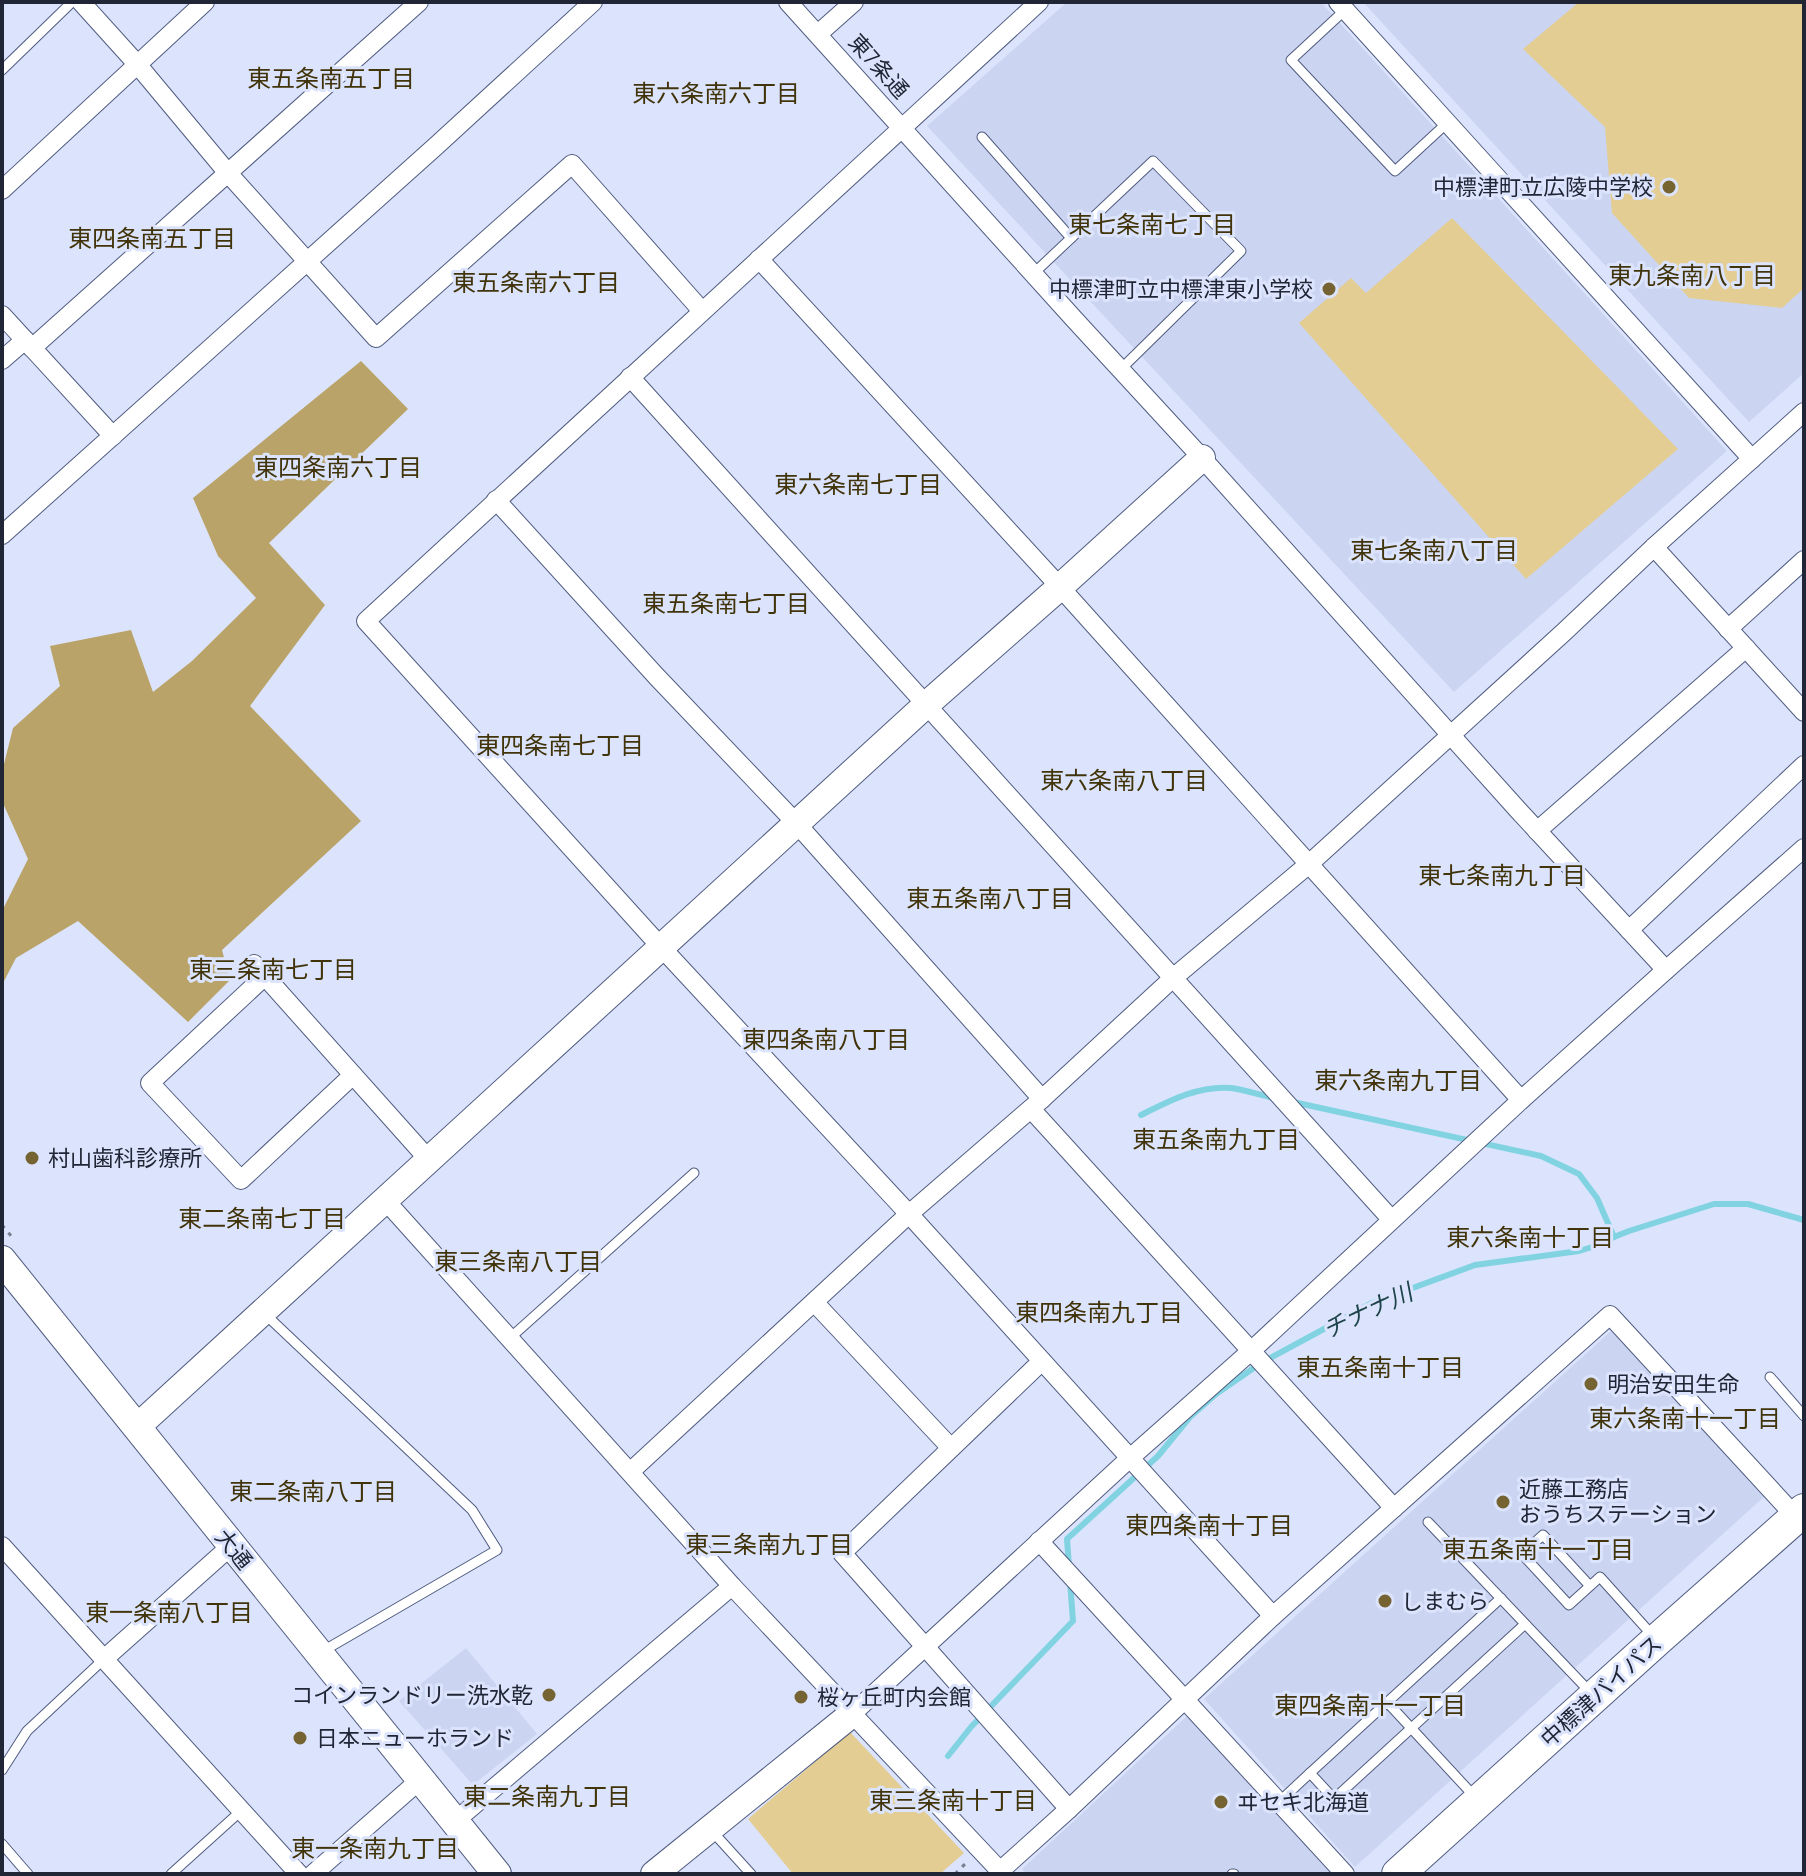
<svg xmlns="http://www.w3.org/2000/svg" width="1806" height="1876" viewBox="0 0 1806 1876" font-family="Manrope,'Noto Sans JP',sans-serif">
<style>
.built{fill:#cbd5f1}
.green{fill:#e3cd92}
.forest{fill:#b9a368}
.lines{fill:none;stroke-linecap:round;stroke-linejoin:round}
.stream{stroke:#81d3e1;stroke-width:6}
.lane-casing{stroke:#505c7f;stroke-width:11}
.street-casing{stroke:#505c7f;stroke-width:20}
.secondary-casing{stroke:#505c7f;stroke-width:28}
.primary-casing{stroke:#505c7f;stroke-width:30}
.highway-casing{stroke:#505c7f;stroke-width:34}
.path{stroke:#797f93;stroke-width:3;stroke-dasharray:4 6;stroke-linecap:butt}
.lane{stroke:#fff;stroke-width:9}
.street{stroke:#fff;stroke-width:18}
.secondary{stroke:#fff;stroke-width:26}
.primary{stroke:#fff;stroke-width:28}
.highway{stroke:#fff;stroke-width:32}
.poi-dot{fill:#756331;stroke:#dce4fd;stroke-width:3}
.labels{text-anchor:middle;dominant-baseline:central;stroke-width:6;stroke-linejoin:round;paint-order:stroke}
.street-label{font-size:22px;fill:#202635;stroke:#dce4fd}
.poi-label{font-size:22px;fill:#202635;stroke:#dce4fd;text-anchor:start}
.neighbourhood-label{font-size:24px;fill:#41340a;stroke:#dce4fd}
.water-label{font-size:24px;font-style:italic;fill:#1e444b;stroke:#dce4fd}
</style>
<rect width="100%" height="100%" fill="#dce4fd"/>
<g class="built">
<polygon points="1067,2 1321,2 1727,451 1454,692 927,126"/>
<polygon points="1363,2 1804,2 1804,373 1749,422"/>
<polygon points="1611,1331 1765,1496 1355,1867 1204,1699"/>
<polygon points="466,1648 537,1734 473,1785 399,1701"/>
<polygon points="1187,1716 1334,1874 1026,1874 1022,1869"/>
</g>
<g class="green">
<polygon points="1579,2 1804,2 1804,288 1782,308 1689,298 1612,213 1605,127 1523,49"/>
<polygon points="1452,218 1678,449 1526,579 1299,323 1351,278 1366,293"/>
<polygon points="850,1732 964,1853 940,1874 793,1874 748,1819"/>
</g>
<polygon class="forest" points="361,361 408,409 269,543 325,605 250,706 361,821 222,950 230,980 188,1022 78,921 16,958 2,985 2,911 28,859 2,801 2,772 13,728 60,686 50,646 131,630 153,692 192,661 256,598 218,556 193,498"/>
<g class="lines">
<g class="stream">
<polyline points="1293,1102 1541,1156 1579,1174 1597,1198 1614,1237"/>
<path d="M1141,1115C1169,1101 1199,1085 1231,1088C1245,1090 1260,1095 1274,1098"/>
<polyline points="1069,1566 1067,1539 1158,1456 1190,1417 1216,1394 1261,1363 1372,1303 1475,1265 1579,1251 1602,1244 1614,1237 1629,1231 1714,1204 1748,1204 1804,1220"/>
<polyline points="948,1756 971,1727 1073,1621 1070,1581"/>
</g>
<g class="lane-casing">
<g id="lane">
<polyline points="1345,10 1291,60 1395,171 1447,123"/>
<polyline points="2,70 72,2"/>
<polyline points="982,137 1071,238"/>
<polyline points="1033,274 1153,161 1241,251 1120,370"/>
<polyline points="265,1314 472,1510 497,1550 323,1651"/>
<polyline points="509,1339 694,1173"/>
<polyline points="1770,1377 1804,1416"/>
<polyline points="1428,1522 1591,1693"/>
<polyline points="1590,1586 1569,1605 1522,1554 1543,1535 1590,1586 1600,1577 1653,1636"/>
<polyline points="1387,1702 1474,1796"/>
<polyline points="2,1770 27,1731 104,1659"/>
<polyline points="1310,1773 1501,1598"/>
<polyline points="1279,1802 1310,1773 1334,1799 1525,1624"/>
<polyline points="712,1831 751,1874"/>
<polyline points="2,1844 28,1874"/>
<polyline points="171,1874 242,1810"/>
<polyline points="1232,1874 1234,1874"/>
</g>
</g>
<g class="street-casing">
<g id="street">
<polyline points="81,2 137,64 227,172 376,338 572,164 702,311"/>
<polyline points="788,2 1074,319 1202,458 1518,810 1666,970 1804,848"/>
<polyline points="1039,2 366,621 661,947 909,1214 1042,1099 1173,978 1309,864 1564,632 1654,547 1804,412"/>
<polyline points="1338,2 1752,459"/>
<polyline points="818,34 854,2"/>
<polyline points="2,190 205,2"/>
<polyline points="759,259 1060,587 1521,1100 1666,970"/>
<polyline points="2,315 113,436"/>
<polyline points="32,348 419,2"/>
<polyline points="2,360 25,340"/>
<polyline points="630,377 1391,1219"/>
<polyline points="496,500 656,676 797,824 1042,1099"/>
<polyline points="2,535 436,146 593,2"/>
<polyline points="1654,547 1804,712"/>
<polyline points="1728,629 1804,560"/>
<polyline points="1537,831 1746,648"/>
<polyline points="1629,930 1804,765"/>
<polyline points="254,964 429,1160"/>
<polyline points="265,976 150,1083 241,1180 353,1075"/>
<polyline points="1031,1109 1394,1508"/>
<polyline points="385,1200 732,1586 1003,1874"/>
<polyline points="814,1302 951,1448"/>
<polyline points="1042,1361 842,1553 1069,1809"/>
<polyline points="630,1472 909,1214 1273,1616 1610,1315 1796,1517"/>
<polyline points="1039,1541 1345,1874"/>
<polyline points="2,1546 104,1659 231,1546"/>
<polyline points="104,1659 299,1874"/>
<polyline points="852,1714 1130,1458 1251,1351 1521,1100"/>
<polyline points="454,1822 732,1586"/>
<polyline points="1000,1871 1069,1809 1273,1616"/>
<polyline points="313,1874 421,1779"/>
</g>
</g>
<g class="secondary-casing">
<g id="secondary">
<polyline points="137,1427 927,704 1060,587 1202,458"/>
<polyline points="654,1874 852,1714"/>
</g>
</g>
<g class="primary-casing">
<polyline id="primary" points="2,1260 497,1874"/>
</g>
<g class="highway-casing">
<polyline id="highway" points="1398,1874 1657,1640 1804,1510"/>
</g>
<g class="path">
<polyline points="2,1225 12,1237"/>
<polyline points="955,1874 966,1863"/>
</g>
<use href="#lane" class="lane"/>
<use href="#street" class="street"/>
<use href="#secondary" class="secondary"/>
<use href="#primary" class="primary"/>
<use href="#highway" class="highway"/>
</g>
<g class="poi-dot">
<circle cx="1669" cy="187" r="8"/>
<circle cx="1329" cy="289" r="8"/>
<circle cx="32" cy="1158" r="8"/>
<circle cx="1591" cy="1384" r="8"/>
<circle cx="1503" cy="1502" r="8"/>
<circle cx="1385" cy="1601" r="8"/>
<circle cx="549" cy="1695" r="8"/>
<circle cx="801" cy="1697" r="8"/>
<circle cx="300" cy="1738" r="8"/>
<circle cx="1221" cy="1802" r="8"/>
</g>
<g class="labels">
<g class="street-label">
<text transform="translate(879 66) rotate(48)">東7条通</text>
<text transform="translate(234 1549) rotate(51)">大通</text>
<text transform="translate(1601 1691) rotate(-42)">中標津バイパス</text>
</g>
<g class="poi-label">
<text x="1653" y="187" text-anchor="end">中標津町立広陵中学校</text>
<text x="1313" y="289" text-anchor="end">中標津町立中標津東小学校</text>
<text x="48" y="1158">村山歯科診療所</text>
<text x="1607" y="1384">明治安田生命</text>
<text x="1519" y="1489">近藤工務店<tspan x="1519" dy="25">おうちステーション</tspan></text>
<text x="1401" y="1601">しまむら</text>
<text x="533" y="1695" text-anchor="end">コインランドリー洗水乾</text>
<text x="817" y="1697">桜ヶ丘町内会館</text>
<text x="316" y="1738">日本ニューホランド</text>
<text x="1237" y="1802">ヰセキ北海道</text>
</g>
<g class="neighbourhood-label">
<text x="331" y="77">東五条南五丁目</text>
<text x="716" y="92">東六条南六丁目</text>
<text x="1152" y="223">東七条南七丁目</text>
<text x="152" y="237">東四条南五丁目</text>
<text x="1692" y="274">東九条南八丁目</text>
<text x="536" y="281">東五条南六丁目</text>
<text x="338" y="466">東四条南六丁目</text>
<text x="858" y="483">東六条南七丁目</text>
<text x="1434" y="549">東七条南八丁目</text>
<text x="726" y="602">東五条南七丁目</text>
<text x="560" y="744">東四条南七丁目</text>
<text x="1124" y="779">東六条南八丁目</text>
<text x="1502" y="874">東七条南九丁目</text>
<text x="990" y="897">東五条南八丁目</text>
<text x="273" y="968">東三条南七丁目</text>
<text x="826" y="1038">東四条南八丁目</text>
<text x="1398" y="1079">東六条南九丁目</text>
<text x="1216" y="1138">東五条南九丁目</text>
<text x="262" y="1217">東二条南七丁目</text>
<text x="1530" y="1236">東六条南十丁目</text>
<text x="518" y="1260">東三条南八丁目</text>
<text x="1099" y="1311">東四条南九丁目</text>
<text x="1380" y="1366">東五条南十丁目</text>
<text x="1685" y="1417">東六条南十一丁目</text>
<text x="313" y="1490">東二条南八丁目</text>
<text x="1209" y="1524">東四条南十丁目</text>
<text x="769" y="1543">東三条南九丁目</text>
<text x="1538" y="1548">東五条南十一丁目</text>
<text x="169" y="1611">東一条南八丁目</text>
<text x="1370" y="1704">東四条南十一丁目</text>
<text x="547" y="1795">東二条南九丁目</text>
<text x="953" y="1799">東三条南十丁目</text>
<text x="375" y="1847">東一条南九丁目</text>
</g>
<g class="water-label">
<text transform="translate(1367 1310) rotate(-25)">チナナ川</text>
</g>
</g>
<rect width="1806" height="1876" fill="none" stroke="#202635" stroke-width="8"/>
</svg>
